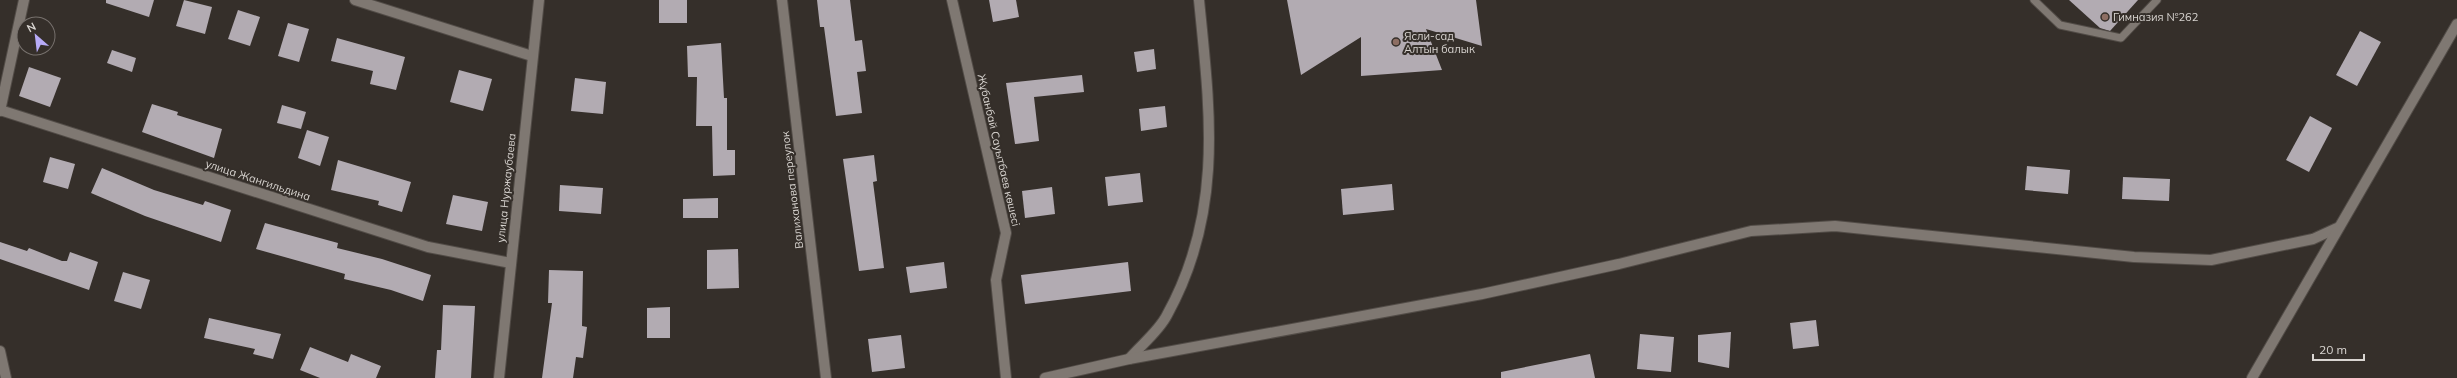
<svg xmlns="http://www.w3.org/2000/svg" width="2457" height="378" viewBox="0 0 2457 378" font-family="Mulish,sans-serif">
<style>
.building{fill:#b2abb2}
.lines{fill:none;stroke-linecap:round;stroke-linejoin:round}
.service-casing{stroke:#524c47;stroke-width:9}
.minor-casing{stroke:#524c47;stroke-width:12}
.service{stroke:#7f7872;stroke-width:7}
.minor{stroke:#7f7872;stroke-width:10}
.education-dot{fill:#8d6e63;stroke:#352f2a;stroke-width:1.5}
.labels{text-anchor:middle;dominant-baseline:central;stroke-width:4;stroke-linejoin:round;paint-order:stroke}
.poi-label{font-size:11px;fill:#d9d5d1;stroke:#352f2a;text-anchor:start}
.street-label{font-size:11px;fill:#d9d5d1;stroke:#352f2a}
</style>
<rect width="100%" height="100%" fill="#352f2a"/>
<g class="building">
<polygon points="106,0 154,0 149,17 106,3"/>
<polygon points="184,0 212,7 205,34 176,26"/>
<rect x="659" y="0" width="28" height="23"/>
<polygon points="817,0 850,0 855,41 862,40 866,71 857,72 862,113 836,116 824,27 820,27"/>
<polygon points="989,0 1016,0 1019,17 993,22"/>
<polygon points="1287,0 1476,0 1482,46 1426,29 1442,70 1361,76 1361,37 1301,75"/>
<polygon points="2069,0 2138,0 2110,31 2100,28"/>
<polygon points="238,10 260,17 250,46 228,39"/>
<polygon points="288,23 309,29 299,62 278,56"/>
<polygon points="2360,31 2381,42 2357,86 2336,75"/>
<polygon points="337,38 405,57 396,90 370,84 373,71 331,61"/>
<polygon points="721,43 724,98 727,98 727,150 735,150 735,175 713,176 712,126 696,126 697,77 688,77 687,46"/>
<polygon points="1154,49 1156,69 1137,72 1134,52"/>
<polygon points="112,50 136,58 132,72 107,63"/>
<polygon points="29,67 61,78 50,107 19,96"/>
<polygon points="459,70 492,79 483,111 450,102"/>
<polygon points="1082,75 1084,92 1034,97 1039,141 1015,144 1006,83"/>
<polygon points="575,78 606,82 603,114 571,111"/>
<polygon points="152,104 178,112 177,115 222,129 214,158 142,132"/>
<polygon points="282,105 306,112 301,129 277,123"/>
<polygon points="1165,106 1167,127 1141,131 1139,109"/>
<polygon points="2310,116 2332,128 2309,172 2286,160"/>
<polygon points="307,130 329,137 320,166 298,158"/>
<polygon points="874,155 877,181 873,182 884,268 859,271 843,159"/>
<polygon points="50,157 75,164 68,189 43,182"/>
<polygon points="338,160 411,182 402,212 378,205 379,201 331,190"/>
<polygon points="2027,166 2070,170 2068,194 2025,190"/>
<polygon points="102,168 154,190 203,205 205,201 231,210 221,242 145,216 91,193"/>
<polygon points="1140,173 1143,202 1108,206 1105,177"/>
<polygon points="2123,177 2170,179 2169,201 2122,199"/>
<polygon points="1392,184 1394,210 1343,215 1341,189"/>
<polygon points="560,185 603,188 601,214 559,211"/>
<polygon points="1052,187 1055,214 1025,218 1022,191"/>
<polygon points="453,195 488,202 482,231 446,224"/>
<polygon points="718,198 718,218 683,218 683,199"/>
<polygon points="265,223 338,243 337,248 382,259 431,275 423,301 391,290 344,279 345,274 256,249"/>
<polygon points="0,242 27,251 29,248 62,261 67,261 70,252 98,262 89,290 0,259"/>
<polygon points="738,249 739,288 707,289 707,250"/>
<polygon points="944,262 947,288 910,293 906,267"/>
<polygon points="1128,262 1131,291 1025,304 1021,275"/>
<polygon points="549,270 583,271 582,326 587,327 583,358 576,357 573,378 542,378 552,303 548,303"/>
<polygon points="123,272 150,280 141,309 114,301"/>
<polygon points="443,305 475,306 471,378 435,378 437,350 441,350"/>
<polygon points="670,307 670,338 647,338 647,308"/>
<polygon points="209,318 281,334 273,359 253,354 255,349 204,338"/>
<polygon points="1816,320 1819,346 1793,349 1790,323"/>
<polygon points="1731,332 1729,368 1698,362 1698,335"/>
<polygon points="1640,334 1674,337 1671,372 1637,369"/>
<polygon points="901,335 905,368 872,372 868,339"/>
<polygon points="310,347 348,362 351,354 381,366 376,378 320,378 300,370"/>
<polygon points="1590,354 1595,378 1501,378 1501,372"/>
</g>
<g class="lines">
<g class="service-casing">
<polyline id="service" points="2034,0 2060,25 2121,38 2157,0"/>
</g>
<g class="minor-casing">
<g id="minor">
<polyline points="355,0 532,56"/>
<polyline points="782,0 826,378"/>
<polyline points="952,0 1006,233 996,280 1006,378"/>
<polyline points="0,110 428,247 511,263"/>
<polyline points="0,111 24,0"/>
<polyline points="0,351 6,378"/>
<path d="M1129,359C1141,345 1159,331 1167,315C1224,212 1210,111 1199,0"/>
<polyline points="499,378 539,0"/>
<polyline points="1045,378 1129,359 1482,294 1619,264 1751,231 1835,226 2134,257 2211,260 2313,239 2337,228"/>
<polyline points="2252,378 2457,24"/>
</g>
</g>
<use href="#service" class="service"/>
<use href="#minor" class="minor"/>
</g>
<g class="education-dot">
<circle cx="2105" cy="17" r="4"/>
<circle cx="1396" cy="42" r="4"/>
</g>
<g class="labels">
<g class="poi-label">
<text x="2113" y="17">Гимназия №262</text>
<text x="1404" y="36">Ясли-сад<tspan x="1404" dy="13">Алтын балык</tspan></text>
</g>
<g class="street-label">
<text transform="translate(999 150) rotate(77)">Жұбанбай Сауытбаев көшесі</text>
<text transform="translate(258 180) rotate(18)">улица Жангильдина</text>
<text transform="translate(506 188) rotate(-84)">улица Нуржаубаева</text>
<text transform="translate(792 190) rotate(-97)">Валиханова переулок</text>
</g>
</g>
<g transform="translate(36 36) rotate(332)"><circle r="19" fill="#352f2a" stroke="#77716d"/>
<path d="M0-3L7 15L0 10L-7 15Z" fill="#b7abf7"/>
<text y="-6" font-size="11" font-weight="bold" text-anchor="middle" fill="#d9d5d1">N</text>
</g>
<path d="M2313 354v6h51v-6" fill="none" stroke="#d9d5d1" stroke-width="2"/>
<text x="2319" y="354" font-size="12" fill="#d9d5d1" stroke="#352f2a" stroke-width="3" paint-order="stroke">20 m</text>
</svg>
